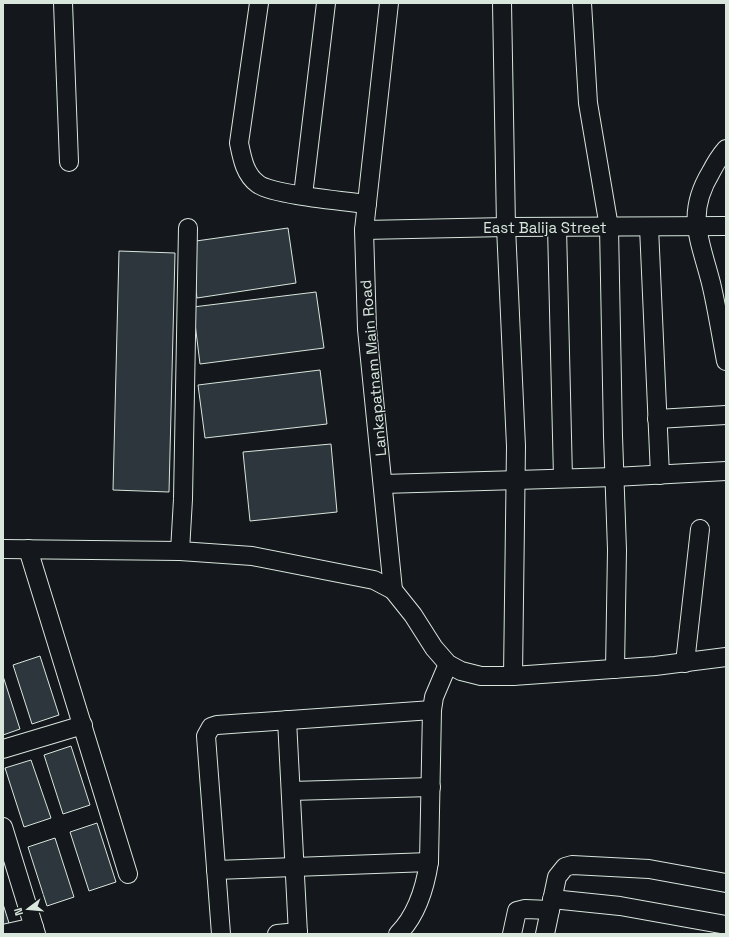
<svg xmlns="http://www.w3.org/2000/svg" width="729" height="937" viewBox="0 0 729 937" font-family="'Space Grotesk',sans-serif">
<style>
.building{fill:#2c363c;stroke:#d8e6dc}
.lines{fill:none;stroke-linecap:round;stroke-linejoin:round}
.minor-casing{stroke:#d8e6dc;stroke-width:20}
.minor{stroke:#14181c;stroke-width:18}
.labels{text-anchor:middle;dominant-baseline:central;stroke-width:3;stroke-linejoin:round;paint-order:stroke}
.street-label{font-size:15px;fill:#d8e6dc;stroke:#14181c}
</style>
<rect width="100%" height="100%" fill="#14181c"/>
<g class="building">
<polygon points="288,228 296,283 197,298 189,242"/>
<polygon points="119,251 175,253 169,492 113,490"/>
<polygon points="316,292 324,348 200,364 193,307"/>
<polygon points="320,370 327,424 205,438 198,385"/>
<polygon points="331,444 337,512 250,521 243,452"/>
<polygon points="40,656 59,715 32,724 13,665"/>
<polygon points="3,676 20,729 3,735"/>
<polygon points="71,746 90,805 63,814 44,755"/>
<polygon points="31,760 51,818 24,827 5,768"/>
<polygon points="97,823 116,882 89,891 70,832"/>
<polygon points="55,838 74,897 47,906 28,847"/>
<polygon points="3,904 9,923 3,925"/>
</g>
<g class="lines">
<g class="minor-casing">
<g id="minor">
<polyline points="63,3 69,162"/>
<path d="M259,3L239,143C242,158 245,175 258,184C273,195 345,201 367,204"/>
<polyline points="389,3 364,230 367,329 393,590"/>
<polyline points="502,3 506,227 516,446 513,676"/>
<polyline points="582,3 588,103 609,227 613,436 617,550 615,669"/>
<path d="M726,149C720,156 715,164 711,172C685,215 700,239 711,283C717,308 721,335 726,361"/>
<polyline points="303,195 326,3"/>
<polyline points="557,227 563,478"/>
<polyline points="649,227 660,475"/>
<polyline points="364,230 506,227 726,226"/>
<polyline points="657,419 726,415"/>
<polyline points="383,484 614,477 726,471"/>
<polyline points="3,549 180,551 252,556 374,580 393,590 413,615 434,648 448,664 461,671 481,676 513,676 655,666 726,657"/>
<polyline points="28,549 128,874"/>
<polyline points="180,551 183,499 188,228"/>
<polyline points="685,663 700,529"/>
<polyline points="287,720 298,934"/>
<polyline points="3,749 83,725"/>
<polyline points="291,791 431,787"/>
<polyline points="3,827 36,934"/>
<polyline points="216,870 429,862"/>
<polyline points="552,899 620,906 726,925"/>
<polyline points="3,934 34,927"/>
<polyline points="221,934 206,736 211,727 217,725 432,710"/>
<polyline points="277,934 298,932"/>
<path d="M398,934C417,915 425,888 429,862L432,710L434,697L448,664"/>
<polyline points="512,934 517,911 525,909 550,910"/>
<polyline points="545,934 557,877 565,867 572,865 649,869 726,883"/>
</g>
</g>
<use href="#minor" class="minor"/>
</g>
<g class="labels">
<g class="street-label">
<text x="545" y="227">East Balija Street</text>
<text transform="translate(373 368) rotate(-95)">Lankapatnam Main Road</text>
</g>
</g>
<rect width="729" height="937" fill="none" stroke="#d8e6dc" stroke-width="8"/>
<g transform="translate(28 909) rotate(254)" stroke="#14181c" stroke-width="3" paint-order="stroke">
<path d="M0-3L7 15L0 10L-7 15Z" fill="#d8e6dc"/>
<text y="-6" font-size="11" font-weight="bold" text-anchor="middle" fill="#d8e6dc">N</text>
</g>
</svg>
